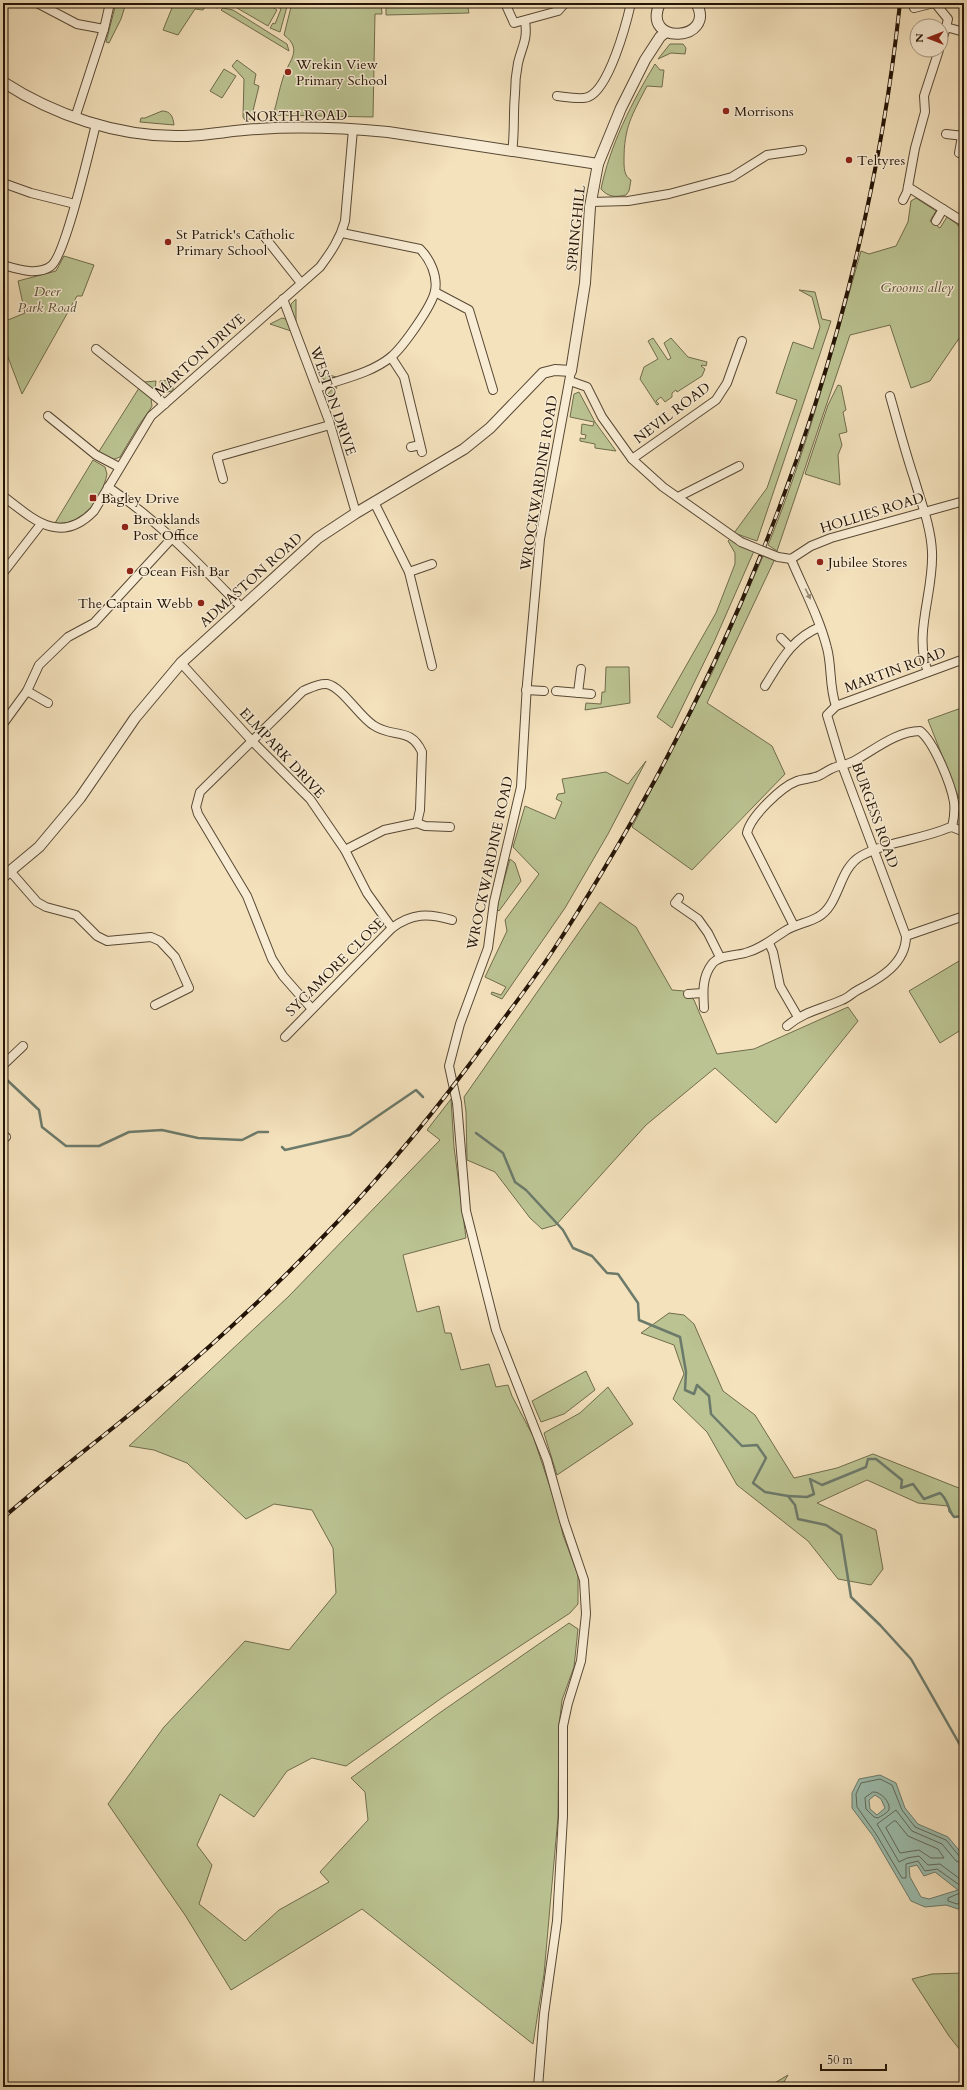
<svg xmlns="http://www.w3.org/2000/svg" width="967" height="2090" viewBox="0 0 967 2090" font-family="Cardo,serif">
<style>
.green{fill:#bbc392;stroke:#706c4c}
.water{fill:#9cbeaf;stroke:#6c7a6b;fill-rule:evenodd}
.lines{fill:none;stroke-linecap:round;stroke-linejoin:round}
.shore{stroke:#60695a;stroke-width:1}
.stream{stroke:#6c7a6b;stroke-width:2.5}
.minor-casing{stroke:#584834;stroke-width:10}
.tertiary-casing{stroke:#584834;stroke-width:12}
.minor{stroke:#f8ecd4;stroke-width:8}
.tertiary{stroke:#f8ecd4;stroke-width:10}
.rail-casing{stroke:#241406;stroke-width:4}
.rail{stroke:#f8ecd4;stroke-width:2.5;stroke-dasharray:8;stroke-linecap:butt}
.minor-bridge-casing{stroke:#584834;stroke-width:10;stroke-linecap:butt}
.minor-bridge{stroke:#f8ecd4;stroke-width:8}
.oneway{fill:#998b77}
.poi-dot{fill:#8f2418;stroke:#f8ecd4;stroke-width:1.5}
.labels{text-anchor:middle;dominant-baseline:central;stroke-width:3;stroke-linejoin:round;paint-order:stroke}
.poi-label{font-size:14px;fill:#241406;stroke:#f8ecd4;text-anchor:start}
.street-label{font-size:14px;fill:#241406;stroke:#f8ecd4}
.park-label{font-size:14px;font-style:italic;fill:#595137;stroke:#f8ecd4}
</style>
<rect width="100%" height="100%" fill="#f4e2bd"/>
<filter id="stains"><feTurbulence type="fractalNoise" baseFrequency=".005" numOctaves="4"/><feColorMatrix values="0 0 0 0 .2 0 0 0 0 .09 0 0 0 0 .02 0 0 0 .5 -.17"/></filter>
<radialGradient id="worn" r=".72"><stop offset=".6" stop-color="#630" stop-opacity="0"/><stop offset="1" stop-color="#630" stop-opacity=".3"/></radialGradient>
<g class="green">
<polygon points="116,3 126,3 121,19 109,43 106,42"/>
<polygon points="174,3 228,3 228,5 223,4 217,8 208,3 203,10 195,9 178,35 163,30"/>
<polygon points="240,3 266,3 277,10 268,26 237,8"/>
<polygon points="273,3 288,3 280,32 270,28 273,23 275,24 281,9"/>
<path d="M292,3H381L382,14H375L373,117L273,115C277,103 279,90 283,78C288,61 304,50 284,35Z"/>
<polygon points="386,3 467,3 469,13 386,15"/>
<polygon points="223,8 233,10 287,44 289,51 221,10"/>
<polygon points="670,44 683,44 686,48 685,54 671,53 658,59"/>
<polygon points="237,60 256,74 254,84 259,86 251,119 245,120 243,117 244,79 232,66"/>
<path d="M655,64L660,70H664L662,87L647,86C632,115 624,127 624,160C624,168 624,176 631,180L629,191L626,195C616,197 609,198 601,189C610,145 632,102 655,64Z"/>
<polygon points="224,69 236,76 222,98 210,91"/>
<path d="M162,111C171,111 173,117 174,125L140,122L141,118H145Z"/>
<path d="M916,198L936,211L930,221L940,228L947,217L957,224L964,234V331L930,381L911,388L890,325L850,335L777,551L768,545C807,450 833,350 861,251L869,254L896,246L908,222L911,201Z"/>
<polygon points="64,256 94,265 82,296 77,296 22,394 3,344 3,322 25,313 18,281 56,271"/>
<polygon points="799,290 815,292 822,319 831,321 757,541 734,533 767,488 797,400 776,393 793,342 813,349 820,327 812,297"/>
<polygon points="296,299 296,321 291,311 291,304"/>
<polygon points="282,318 286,319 291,331 270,324"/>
<polygon points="653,338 668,360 671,358 664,343 671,338 688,357 707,362 706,366 702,365 701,366 705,369 702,376 677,392 676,390 672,393 672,397 665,402 661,397 656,401 659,404 657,405 640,379 644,367 658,359 648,341"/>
<polygon points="317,371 336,377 325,380 320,377"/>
<polygon points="173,380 173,391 161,393 160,381"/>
<polygon points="156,381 155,391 144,382"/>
<polygon points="838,385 841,386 846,410 843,412 847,432 839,434 842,445 838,455 840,485 805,474 828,405"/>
<polygon points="337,387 329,402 327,395 333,388"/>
<polygon points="139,388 151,398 152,406 149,411 139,425 120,457 112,460 98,453"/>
<polygon points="579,392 595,422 616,451 595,448 595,444 580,441 580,438 585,439 586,435 581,434 582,424 593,426 594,422 570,417 574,394"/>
<path d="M93,460L105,467L107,474C102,499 82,527 55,523Z"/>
<polygon points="730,539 754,551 714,642 672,728 657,717 716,613 735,564 735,553 728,541"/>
<polygon points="764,554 775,558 773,563 707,703 772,746 785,774 692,870 632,827 712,673"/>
<polygon points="606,667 629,667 630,703 585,710 586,703 601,704 602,692 605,692"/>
<polygon points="964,707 964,811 928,720"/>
<polygon points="646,761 608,834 565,908 502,999 491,994 492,992 501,995 506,987 485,977 507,931 505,920 539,874 513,847 525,806 555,819 562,802 556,799 558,794 565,793 562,779 606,772 628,784"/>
<polygon points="510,859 515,863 521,881 499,911 496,908"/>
<polygon points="600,902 636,927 672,990 684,991 694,1000 717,1054 754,1049 848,1007 858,1021 776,1123 715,1068 646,1125 556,1225 542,1229 530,1218 495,1172 467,1160 466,1112 464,1097"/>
<polygon points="964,958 964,1028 940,1043 909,991"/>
<polygon points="451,1099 454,1147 466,1238 403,1255 417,1312 439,1306 445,1333 451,1333 461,1370 489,1364 496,1387 508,1385 512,1396 533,1436 556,1505 563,1535 578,1575 578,1604 570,1613 446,1695 346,1766 312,1758 287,1771 254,1817 220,1794 197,1845 212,1865 199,1904 245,1941 279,1910 329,1882 320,1872 368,1820 365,1792 351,1778 438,1714 569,1623 578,1629 574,1667 562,1700 559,1726 558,1817 544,1974 533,2044 362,1909 231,1990 185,1915 108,1804 164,1727 245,1641 289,1650 336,1593 333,1548 312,1510 274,1504 246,1519 187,1463 154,1450 129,1446 288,1297 440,1140 427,1130"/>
<polygon points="669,1313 684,1315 694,1324 723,1391 755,1415 794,1478 837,1468 873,1454 964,1490 964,1516 954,1517 949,1512 948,1506 918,1503 867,1480 817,1503 876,1530 883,1569 871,1585 838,1579 808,1541 737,1485 707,1432 673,1399 684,1374 674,1345 641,1333"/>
<polygon points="586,1371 595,1390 564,1414 541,1422 532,1401"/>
<polygon points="608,1387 633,1424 557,1475 544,1433 580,1413"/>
<polygon points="964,1973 964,2055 949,2036 912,1979 932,1974"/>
<polygon points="788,2075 781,2087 768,2087"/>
</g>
<path class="water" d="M880,1775L896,1783L905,1808L918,1824L948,1837L963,1855L964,1906L958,1909L946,1905L925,1907L911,1901L873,1836L852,1808V1793L859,1779ZM875,1795L881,1799L885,1808L877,1815L870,1809L869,1800ZM917,1865L924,1876L935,1872L958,1890L929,1899L921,1897L910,1877L909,1867Z"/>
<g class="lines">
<g class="shore">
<path d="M873,1792C880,1791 891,1802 889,1810C887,1813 881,1816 878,1818L874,1817L866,1809L865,1798Z"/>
<polygon points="894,1821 896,1821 908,1836 938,1849 944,1858 931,1858 919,1850 900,1853 886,1828"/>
<polyline points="964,1859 960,1857 946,1840 915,1827 902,1810 892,1785 880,1779 861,1783 856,1794 857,1807 876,1834 902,1878 906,1878 906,1864 918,1861 925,1871 937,1869 961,1886 960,1893 948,1898 948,1901 957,1904 964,1902"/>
<polyline points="964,1864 956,1861 942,1844 912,1831 896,1810 877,1824 899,1862 907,1858 919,1856 928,1865 940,1864 964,1882"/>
</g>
<g class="stream">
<polyline points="6,1079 39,1110 42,1127 66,1146 99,1146 129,1132 162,1130 198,1138 242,1140 258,1132 268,1132"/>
<polyline points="476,1133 503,1153 515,1182 526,1190 563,1230 573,1248 592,1256 607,1273 618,1274 638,1303 639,1320 680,1337 686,1372 685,1390 694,1394 697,1385 709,1396 711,1414 742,1446 757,1445 766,1458 753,1483 765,1492 788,1496 795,1505 798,1519 826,1525 841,1535 851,1597 880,1625 911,1659 964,1752"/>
<polyline points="282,1147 285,1150 350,1135 416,1090 423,1097"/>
<path d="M788,1496L807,1497L814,1494L810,1479L822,1485L866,1467L868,1459H876L902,1480L901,1488L913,1484L924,1499L940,1493C949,1500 947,1509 954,1517L964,1516"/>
</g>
<g class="minor-casing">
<g id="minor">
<polyline points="37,3 77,24 104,29"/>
<polyline points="505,3 514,23 558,11 565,3"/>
<polyline points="935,3 948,19 946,27"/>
<polyline points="914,8 934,3"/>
<polyline points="941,44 946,27 964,32"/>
<path d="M557,96C566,97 581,100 588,97C609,89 626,25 631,3"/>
<polyline points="75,118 104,29 110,3"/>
<polyline points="946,134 964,136"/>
<path d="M512,152C515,132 513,113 515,94C515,84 516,73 518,63C522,46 528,40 525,21"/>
<polyline points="959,153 962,136"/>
<polyline points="3,183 31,193 75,204"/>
<polyline points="908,187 962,221 964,225"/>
<polyline points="903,200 907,192 915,148 925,112 924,96 939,50"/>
<polyline points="591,202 628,201 669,194 732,177 767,155 802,150"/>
<polyline points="936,221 943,209"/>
<polyline points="263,235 301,283"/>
<path d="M3,265C17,269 38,276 51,266C65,256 90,148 96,124"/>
<polyline points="435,292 469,310 493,390"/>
<polyline points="283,299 329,421 356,513"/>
<polyline points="96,349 165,404"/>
<polyline points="391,357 404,377 422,452"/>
<polyline points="570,381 587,387 602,417 632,459 663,487 741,542"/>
<path d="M317,388C341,379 370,374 391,357C403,347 432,306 435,291C438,276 430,259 420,249L342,233"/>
<path d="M890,396C898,424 905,451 914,478C921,502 931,527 932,552C934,592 913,634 928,672"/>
<polyline points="48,416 96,455 119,467"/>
<polyline points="411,447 420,445"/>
<polyline points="632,459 716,400 727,383 742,341"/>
<polyline points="223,479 217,457 330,425"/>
<path d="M108,487C159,521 199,564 242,608"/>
<path d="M3,496C33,519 60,546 94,511L151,416L320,267C331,252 340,239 345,221L353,129"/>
<polyline points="678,497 739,466"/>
<polyline points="374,502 409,572 432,666"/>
<polyline points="778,557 791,559 811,546 831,538 964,501"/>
<path d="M791,559C803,588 819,616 827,648C832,666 829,687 836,706"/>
<polyline points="409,572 432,564"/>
<polyline points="3,573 41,524"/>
<polyline points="781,638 790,647"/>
<polyline points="181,663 252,741 310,799 345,850 367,893 392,928"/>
<path d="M765,686C780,662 792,638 820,627"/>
<polyline points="526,690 544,691"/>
<polyline points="27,691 48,703"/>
<polyline points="556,691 591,694"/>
<polyline points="578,693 581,669"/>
<polyline points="3,724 27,691 39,665 68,637 94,623 173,537"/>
<polyline points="417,823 425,826 450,827"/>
<polyline points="10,871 37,902 46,907 76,915 97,936 107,941 151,937 160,941 175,957 189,988 155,1005"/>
<polyline points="679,898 675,903 698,919 708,933 720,957"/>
<path d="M794,926L747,833C750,817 781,787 797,781C802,779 809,779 815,777C821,776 826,771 831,769C838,765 847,765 854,761C874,750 897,731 920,731C934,742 951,784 954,802C955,810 954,819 952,827"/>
<polyline points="906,936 964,916"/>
<polyline points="769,943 773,952 780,986 798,1017"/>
<polyline points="688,994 703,993"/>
<path d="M704,1008C703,992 702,977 712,964C719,955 735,956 745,953C761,949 772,939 785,931C795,924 808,923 818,917C840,905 838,869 861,856C888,841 920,840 948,828L952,827L964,832"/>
<path d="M312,1009L283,976L272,959L247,896L198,814L196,807L200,792L303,691C310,688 319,683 327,684C342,687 359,716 373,725C393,739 410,726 422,752L420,810L417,823L384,830L345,850"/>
<path d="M787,1026C803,1012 822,1009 842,1000C848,998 852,993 858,990C879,979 906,964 906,936L842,765L827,715L836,706L964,659"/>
<path d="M285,1037L392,928C412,913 428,913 452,920"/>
<polyline points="3,1065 23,1046"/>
<polyline points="3,1135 6,1137"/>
<polyline points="538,2087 544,2014 557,1921 563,1816 563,1726 568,1703 581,1661 586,1614 584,1580 564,1521 547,1460 496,1330 466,1211 457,1103 449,1066 460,1024 488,948 494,902 521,787 527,684 540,539 571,371"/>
</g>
</g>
<g class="tertiary-casing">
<g id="tertiary">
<path d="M660,3C640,47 718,41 696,3"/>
<path d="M3,82C54,115 118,137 180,136C206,136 232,130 258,129C301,126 345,128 388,132L598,164"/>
<polyline points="3,877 39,847 80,798 135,718 181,663 318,538 356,513 464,449 490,428 543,373 555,370 571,371 585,283 590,207 598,164 621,108 645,60 660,37 666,32"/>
</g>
</g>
<use href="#minor" class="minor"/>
<use href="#tertiary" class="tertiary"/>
<g class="rail-casing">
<path id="rail" d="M3,1518C53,1474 107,1434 158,1391C214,1344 267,1295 318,1242C371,1188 420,1130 466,1069C495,1030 525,992 552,952C589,896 623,838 655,780C785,540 871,275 900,3"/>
</g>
<use href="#rail" class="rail"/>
<g class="minor-bridge-casing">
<polyline id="minor-bridge" points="741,542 778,557"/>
</g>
<use href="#minor-bridge" class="minor-bridge"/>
</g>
<defs><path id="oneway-solid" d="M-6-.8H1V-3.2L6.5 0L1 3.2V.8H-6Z"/></defs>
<use class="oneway" href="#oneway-solid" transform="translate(808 594) rotate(64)"/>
<g class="poi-dot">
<circle cx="288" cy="72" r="4"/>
<circle cx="726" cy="111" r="4"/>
<circle cx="849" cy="160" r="4"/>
<circle cx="168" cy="242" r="4"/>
<rect x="89" y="494" width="8" height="8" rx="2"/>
<circle cx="125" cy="527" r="4"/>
<circle cx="820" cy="562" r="4"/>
<circle cx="130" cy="571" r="4"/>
<circle cx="201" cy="603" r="4"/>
</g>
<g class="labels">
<g class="poi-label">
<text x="296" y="64">Wrekin View<tspan x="296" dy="16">Primary School</tspan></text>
<text x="734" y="111">Morrisons</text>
<text x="857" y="160">Teltyres</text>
<text x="176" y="234">St Patrick's Catholic<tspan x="176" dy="16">Primary School</tspan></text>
<text x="101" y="498">Bagley Drive</text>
<text x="133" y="519">Brooklands<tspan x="133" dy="16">Post Office</tspan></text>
<text x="828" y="562">Jubilee Stores</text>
<text x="138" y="571">Ocean Fish Bar</text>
<text x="193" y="603" text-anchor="end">The Captain Webb</text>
</g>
<g class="street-label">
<text transform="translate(296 116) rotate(-1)">NORTH ROAD</text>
<text transform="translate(576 228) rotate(-84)">SPRINGHILL</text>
<text transform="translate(200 355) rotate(-42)">MARTON DRIVE</text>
<text transform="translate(333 401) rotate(71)">WESTON DRIVE</text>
<text transform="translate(672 413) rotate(-37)">NEVIL ROAD</text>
<text transform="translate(539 483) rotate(-81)">WROCKWARDINE ROAD</text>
<text transform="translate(872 513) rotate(-17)">HOLLIES ROAD</text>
<text transform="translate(251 580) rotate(-42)">ADMASTON ROAD</text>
<text transform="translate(895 670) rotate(-20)">MARTIN ROAD</text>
<text transform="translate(282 753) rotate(47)">ELMPARK DRIVE</text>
<text transform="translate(875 815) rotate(70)">BURGESS ROAD</text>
<text transform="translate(490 863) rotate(-78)">WROCKWARDINE ROAD</text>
<text transform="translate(335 967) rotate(-45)">SYCAMORE CLOSE</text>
</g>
<g class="park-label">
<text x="917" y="287">Grooms alley</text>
<text x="47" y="291">Deer<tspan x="47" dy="16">Park Road</tspan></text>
</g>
</g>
<rect width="967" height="2090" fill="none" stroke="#f4e2bd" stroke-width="16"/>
<rect x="4" y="4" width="959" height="2082" fill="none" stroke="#241406" stroke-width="2"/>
<rect x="8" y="8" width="951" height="2074" fill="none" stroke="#241406"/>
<g transform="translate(929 38) rotate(270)"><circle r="19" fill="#f8ecd4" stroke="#a39682"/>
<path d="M0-3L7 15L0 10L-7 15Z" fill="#8f2418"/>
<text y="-6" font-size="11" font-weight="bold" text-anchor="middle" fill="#241406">N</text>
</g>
<path d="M821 2064v6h65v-6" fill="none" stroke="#241406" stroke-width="2"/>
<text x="827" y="2064" font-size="12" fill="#241406" stroke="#f8ecd4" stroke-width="3" paint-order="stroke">50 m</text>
<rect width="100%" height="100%" filter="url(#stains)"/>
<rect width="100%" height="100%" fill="url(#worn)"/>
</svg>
